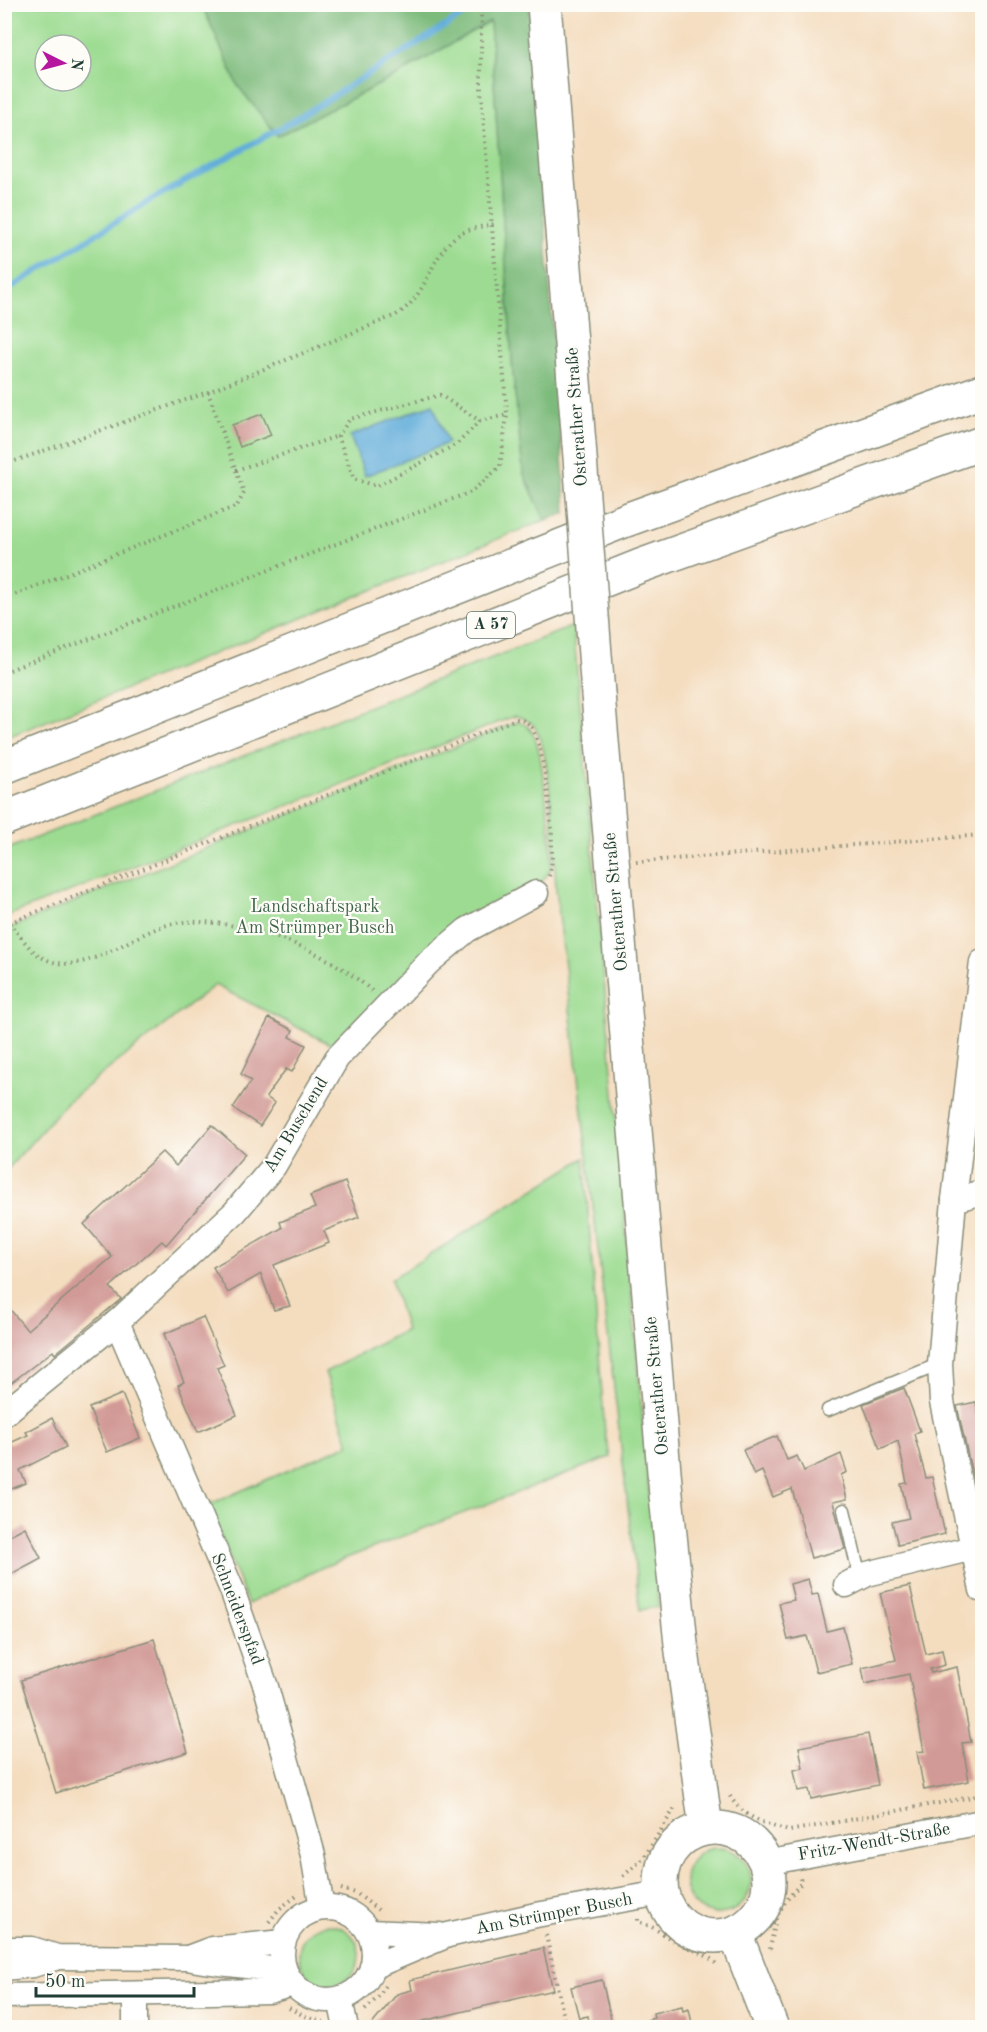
<svg xmlns="http://www.w3.org/2000/svg" width="987" height="2032" viewBox="0 0 987 2032" font-family="'Old Standard TT',serif">
<style>
.green{fill:#9cdb91;stroke:#5e8c62;stroke-width:1.5;fill-rule:evenodd}
.forest{fill:#7dbb7b;stroke:#4e7c58;stroke-width:1.5}
.water{fill:#62adda;stroke:#407587;stroke-width:1.5}
.lines{fill:none;stroke-linecap:round;stroke-linejoin:round}
.stream{stroke:#62adda;stroke-width:6}
.building{fill:#d29a96}
.lane-casing{stroke:#8a8d7a;stroke-width:15}
.street-casing{stroke:#8a8d7a;stroke-width:27}
.secondary-casing{stroke:#8a8d7a;stroke-width:36}
.highway-casing{stroke:#8a8d7a;stroke-width:36}
.path{stroke:#8a8d7a;stroke-width:4;stroke-dasharray:1.5 4.5;stroke-linecap:butt}
.lane{stroke:#fff;stroke-width:12}
.street{stroke:#fff;stroke-width:24}
.secondary{stroke:#fff;stroke-width:33}
.highway{stroke:#fff;stroke-width:33}
.secondary-bridge-casing{stroke:#8a8d7a;stroke-width:36;stroke-linecap:butt}
.secondary-bridge{stroke:#fff;stroke-width:33}
.labels{text-anchor:middle;dominant-baseline:central;stroke-width:4.5;stroke-linejoin:round;paint-order:stroke}
.shield{fill:#fdfcf7;stroke:#62766e;stroke-width:1.5}
.shield-label{font-size:16px;font-weight:bold;fill:#1f3d34}
.street-label{font-size:18px;fill:#1f3d34;stroke:#fdfcf7}
.park-label{font-size:18px;fill:#3e644b;stroke:#fdfcf7}
</style>
<rect width="100%" height="100%" fill="#fdfcf7"/>
<filter id="ink" filterUnits="userSpaceOnUse"><feTurbulence type="fractalNoise" baseFrequency=".0167" numOctaves="2"/><feDisplacementMap in="SourceGraphic" scale="12" xChannelSelector="R" yChannelSelector="G"/><feConvolveMatrix kernelMatrix="1 2 1 2 8 2 1 2 1" color-interpolation-filters="sRGB"/></filter>
<filter id="wash" filterUnits="userSpaceOnUse"><feTurbulence type="fractalNoise" baseFrequency=".008" numOctaves="4" result="noise"/><feDisplacementMap in="SourceGraphic" scale="24" xChannelSelector="R" yChannelSelector="G"/><feGaussianBlur stdDeviation="1.35" result="paint"/><feColorMatrix in="noise" values="0 0 0 0 0 0 0 0 0 0 0 0 0 0 0 0 0 1.4 0 .05"/><feComposite in="paint" operator="in"/></filter>
<g filter="url(#wash)">
<rect width="100%" height="100%" fill="#f4ddbf"/>
<g class="green">
<path d="M5,5H202L238,86L394,77L490,21L513,374L523,472L545,520L5,738ZM45,45H81V81H45Z"/>
<path d="M573,626L659,1607L640,1610L556,889C554,857 552,745 533,725C528,720 523,718 516,716L507,719L5,917V850Z"/>
<path d="M517,722C528,723 534,733 537,744C542,758 554,855 551,868C549,873 544,879 540,883L336,1047L215,985L68,1101L5,1172V930Z"/>
<polygon points="584,1158 605,1433 610,1457 323,1567 248,1604 208,1505 349,1444 325,1372 406,1330 391,1279"/>
<circle cx="718" cy="1881" r="33"/>
<circle cx="329" cy="1955" r="30"/>
</g>
<polygon class="forest" points="202,5 529,5 566,513 545,520 523,472 513,374 490,21 394,77 278,136 238,86"/>
<polygon class="water" points="433,404 448,443 365,476 350,436"/>
<g class="lines">
<polyline class="stream" points="4,292 149,201 293,121 466,13"/>
</g>
<g id="blocks">
<g class="building">
<polygon points="262,414 271,435 240,447 232,425"/>
<polygon points="269,1018 293,1030 290,1037 306,1045 292,1072 286,1069 266,1097 275,1103 260,1126 233,1108 251,1081 241,1074"/>
<polygon points="212,1125 245,1154 166,1245 162,1241 110,1287 121,1299 55,1354 53,1351 4,1388 4,1302 27,1330 112,1257 84,1224 162,1152 176,1166"/>
<polygon points="345,1182 359,1217 324,1231 329,1243 274,1265 290,1306 274,1310 261,1274 228,1293 213,1267 282,1228 280,1222 315,1208 310,1196"/>
<polygon points="203,1317 224,1365 217,1368 237,1415 198,1432 178,1385 184,1382 164,1334"/>
<polygon points="904,1388 920,1431 914,1434 926,1478 932,1477 945,1534 898,1545 892,1522 909,1518 901,1484 907,1483 898,1441 880,1449 863,1404"/>
<polygon points="122,1394 140,1438 107,1452 89,1408"/>
<polygon points="976,1402 982,1431 982,1500 978,1501 957,1406"/>
<polygon points="52,1418 66,1447 20,1470 26,1483 4,1492 4,1435 8,1444 28,1435 26,1432"/>
<polygon points="777,1436 787,1460 797,1456 804,1471 841,1454 847,1472 841,1475 847,1499 833,1502 845,1549 811,1558 792,1489 773,1497 762,1471 754,1475 743,1450"/>
<polygon points="25,1527 41,1558 4,1578 4,1538"/>
<polygon points="808,1579 812,1595 818,1594 827,1631 843,1627 852,1664 816,1672 807,1636 788,1640 779,1603 794,1600 790,1584"/>
<polygon points="910,1586 926,1654 942,1650 945,1665 930,1669 931,1673 957,1667 971,1742 962,1743 969,1781 924,1790 917,1752 924,1751 909,1674 865,1684 862,1668 896,1660 880,1593"/>
<polygon points="154,1639 188,1752 56,1793 21,1680"/>
<polygon points="868,1734 878,1785 811,1799 809,1789 798,1791 794,1770 803,1768 799,1747"/>
<polygon points="543,1948 553,1990 419,2022 421,2028 369,2028 397,1994 412,1990 410,1980"/>
<polygon points="602,1980 613,2028 590,2028 588,2016 579,2018 571,1987"/>
<polygon points="682,2006 683,2011 689,2009 693,2028 642,2028 641,2022 654,2018 653,2013"/>
</g>
</g>
</g>
<g filter="url(#ink)">
<use href="#blocks" fill-opacity="0" stroke="#8a8d7a" stroke-width="1.5"/>
<g class="lines">
<g class="lane-casing">
<g id="lane">
<polyline points="828,1410 940,1364"/>
<polyline points="844,1510 860,1578"/>
</g>
</g>
<g class="street-casing">
<g id="street">
<polyline points="982,962 954,1200 940,1364 942,1402 982,1590"/>
<polyline points="954,1200 982,1192"/>
<polyline points="117,1322 232,1590 266,1687 313,1855 322,1908"/>
<polyline points="4,1414 117,1322 235,1212 274,1166 337,1058 429,962 467,930 536,893"/>
<polyline points="846,1585 867,1574 973,1548"/>
<polyline points="766,1863 982,1822"/>
<circle cx="328" cy="1954" r="46"/>
<polyline points="369,1932 439,1935"/>
<path d="M283,1942L212,1949L188,1958C220,1965 252,1965 284,1971"/>
<polyline points="4,1949 32,1949 57,1957 188,1958"/>
<polyline points="372,1967 448,1935 536,1915 661,1893"/>
<polyline points="4,1968 33,1965 55,1958"/>
<polyline points="4,1996 269,1991 293,1984"/>
<polyline points="340,1999 346,2028"/>
<polyline points="135,2028 135,1995"/>
</g>
</g>
<g class="secondary-casing">
<g id="secondary">
<polyline points="544,4 579,444"/>
<polyline points="598,694 666,1495 681,1644 706,1828"/>
<circle cx="715" cy="1882" r="54"/>
<polyline points="735,1933 772,2028"/>
</g>
</g>
<g class="highway-casing">
<g id="highway">
<polyline points="4,767 626,520 982,391"/>
<polyline points="4,819 640,566 982,443"/>
</g>
</g>
<g class="path">
<polyline points="480,421 457,444 377,486 354,479 338,436 350,419 440,395 480,421 506,415"/>
<path d="M4,465L208,392L396,315C428,296 429,259 454,238C465,229 480,227 494,224"/>
<polyline points="236,470 338,436"/>
<polyline points="4,599 237,506 244,493 208,392"/>
<polyline points="4,672 471,492 500,467 507,415 481,90 481,4"/>
<polyline points="636,862 982,835"/>
<path d="M9,923C16,931 23,940 30,948C77,994 133,925 183,922C247,919 326,949 373,992"/>
<path d="M4,925L516,719C523,720 528,722 532,728C545,747 558,854 549,876"/>
<path d="M730,1796C742,1817 767,1825 789,1831L982,1795"/>
<polyline points="623,1876 643,1859 676,1806"/>
<polyline points="341,1889 356,1893 378,1910"/>
<path d="M638,1919V1922C655,1926 665,1937 680,1944C694,1951 707,1953 717,1965"/>
<polyline points="269,1922 279,1909 298,1895"/>
<polyline points="546,1935 565,2023 562,2028"/>
<polyline points="770,1949 776,1918 785,1902 801,1883 800,1877"/>
<polyline points="289,2008 308,2018 324,2022"/>
<polyline points="365,2010 379,1996 386,1984"/>
</g>
<use href="#lane" class="lane"/>
<use href="#street" class="street"/>
<use href="#secondary" class="secondary"/>
<use href="#highway" class="highway"/>
<g class="secondary-bridge-casing">
<polyline id="secondary-bridge" points="579,444 598,694"/>
</g>
<use href="#secondary-bridge" class="secondary-bridge"/>
</g>
</g>
<g class="labels">
<rect class="shield" x="467" y="612" width="48" height="26" rx="4.5"/>
<g class="shield-label">
<text x="491" y="625">A 57</text>
</g>
<g class="street-label">
<text transform="translate(577 417) rotate(-94)">Osterather Straße</text>
<text transform="translate(616 902) rotate(-95)">Osterather Straße</text>
<text transform="translate(296 1125) rotate(-59)">Am Buschend</text>
<text transform="translate(657 1386) rotate(-95)">Osterather Straße</text>
<text transform="translate(237 1609) rotate(69)">Schneiderspfad</text>
<text transform="translate(874 1842) rotate(-10)">Fritz-Wendt-Straße</text>
<text transform="translate(554 1914) rotate(-11)">Am Strümper Busch</text>
</g>
<g class="park-label">
<text x="315" y="907">Landschaftspark<tspan x="315" dy="21">Am Strümper Busch</tspan></text>
</g>
</g>
<rect width="987" height="2032" fill="none" stroke="#fdfcf7" stroke-width="24"/>
<g transform="translate(63 63) rotate(96)"><circle r="28" fill="#fdfcf7" stroke="#a4b0a9" stroke-width="1.5"/>
<path d="M0-4.5L10 22L0 15L-10 22Z" fill="#b5179e"/>
<text y="-9" font-size="16" font-weight="bold" text-anchor="middle" fill="#1f3d34">N</text>
</g>
<path d="M36 1987v9h158v-9" fill="none" stroke="#1f3d34" stroke-width="3"/>
<text x="45" y="1987" font-size="18" fill="#1f3d34" stroke="#fdfcf7" stroke-width="4.5" paint-order="stroke">50 m</text>
</svg>
